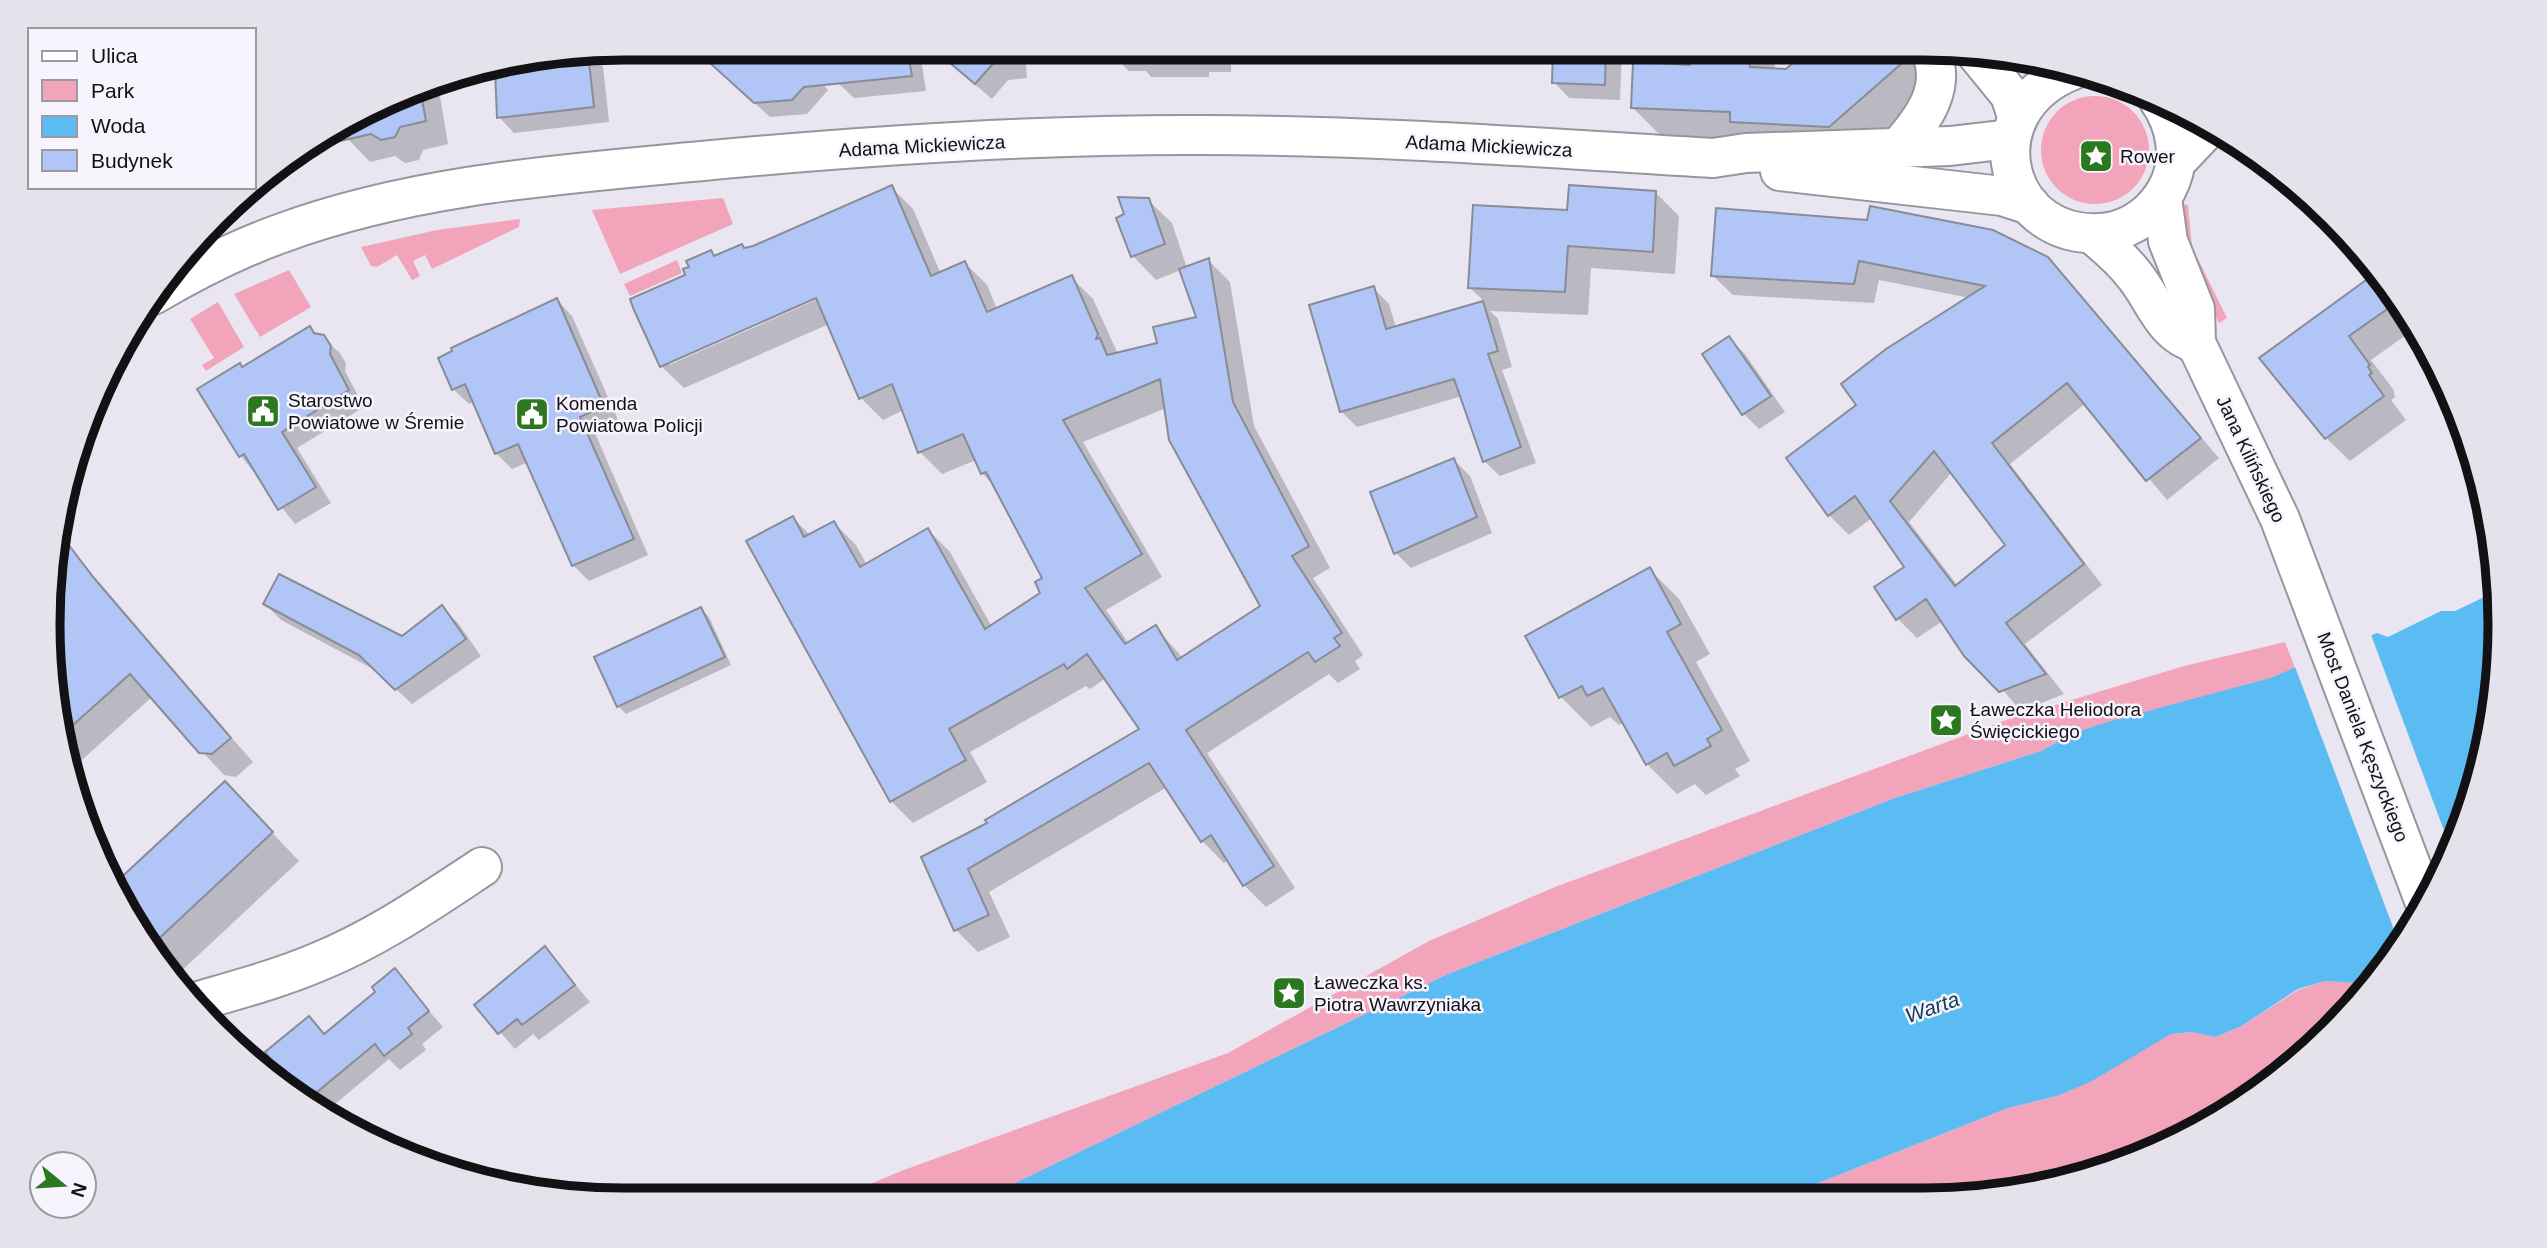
<svg xmlns="http://www.w3.org/2000/svg" width="2547" height="1248" viewBox="0 0 2547 1248" font-family="Arial,sans-serif">
<style>
.green{fill:#f2a5ba}
.water{fill:#5abcf3}
.pier{fill:#e9e6f1}
.shadow{fill:#0003;fill-rule:evenodd}
.building{fill:#b1c5f6;stroke:#888c95;stroke-width:2;fill-rule:evenodd}
.lines{fill:none;stroke-linecap:round;stroke-linejoin:round}
.street-casing{stroke:#97959e;stroke-width:42}
.secondary-casing{stroke:#97959e;stroke-width:42}
.street{stroke:#fff;stroke-width:38}
.secondary{stroke:#fff;stroke-width:38}
.labels{text-anchor:middle;dominant-baseline:central;stroke-width:5;stroke-linejoin:round;paint-order:stroke}
.street-label{font-size:19px;fill:#121114;stroke:#f7f4fe}
.poi-label{font-size:19px;fill:#121114;stroke:#f7f4fe;text-anchor:start}
.water-label{font-size:21px;font-style:italic;fill:#103b51;stroke:#f7f4fe}
.rim{fill:none;stroke:#121114;stroke-width:9}
</style>
<rect width="100%" height="100%" fill="#e9e6f1"/>
<g class="green">
<circle cx="2095" cy="150" r="54"/>
<polygon points="723,198 733,224 620,274 592,210"/>
<polygon points="2182,204 2188,205 2192,247 2227,318 2219,323 2183,250"/>
<polygon points="520,219 519,227 432,269 425,255 413,261 420,276 412,280 397,255 377,267 371,266 361,247 437,230"/>
<polygon points="677,260 682,273 630,296 624,284"/>
<polygon points="289,270 311,307 260,337 234,294"/>
<polygon points="218,302 244,347 206,371 202,365 214,358 190,319"/>
<polygon points="2285,642 2295,668 2270,678 2074,733 2041,751 1892,799 1448,974 982,1199 832,1200 901,1171 1228,1053 1429,941 1555,887 2009,719 2184,666"/>
<polygon points="2325,981 2372,984 2274,1081 2144,1157 1999,1196 1783,1197 2008,1108 2057,1096 2171,1034 2191,1032 2215,1037 2240,1027 2298,990"/>
</g>
<polygon class="water" points="2497,591 2500,624 2489,737 2456,845 2380,975 2372,984 2325,981 2298,989 2240,1027 2215,1037 2191,1032 2171,1034 2092,1081 2057,1096 2008,1108 1783,1197 982,1199 1448,974 1892,799 2041,751 2074,733 2104,723 2270,678 2377,633 2388,637 2441,611 2455,611"/>
<polygon class="pier" points="2370,632 2452,852 2399,943 2294,664"/>
<g class="shadow">
<polygon points="787,47 828,90 807,114 770,117 727,78"/>
<polygon points="833,47 919,47 926,91 854,98 838,83"/>
<polygon points="931,47 1031,47 1031,52 1025,53 1027,78 1008,80 992,99"/>
<polygon points="1105,47 1231,47 1231,72 1209,72 1209,77 1151,77 1146,71 1129,71"/>
<polygon points="1555,47 1622,47 1620,100 1569,98 1554,82"/>
<polygon points="1699,47 1770,47 1776,70 1787,71 1900,47 1940,94 1864,160 1667,142 1632,107 1692,67"/>
<polygon points="589,53 603,67 609,122 514,133 499,117 497,68"/>
<polygon points="437,79 448,144 423,150 419,160 405,163 395,156 370,162 347,138 345,128"/>
<polygon points="286,159 291,174 252,189 273,167"/>
<path d="M891,187L913,209L941,274L965,263L987,285L997,309L1071,277L1093,299L1118,354L1159,344L1199,319L1181,270L1156,280L1133,256L1118,219L1148,200L1172,223L1187,268L1208,260L1230,282L1254,426L1330,568L1313,578L1363,655L1355,661L1360,669L1338,683L1329,674L1207,753L1295,888L1266,907L1244,885L1228,860L1224,863L1202,841L1167,787L989,892L1010,937L978,952L956,930L923,857L989,824L1141,729L1106,678L1090,689L1086,686L970,752L987,782L913,823L891,801L793,518L810,535L834,523L856,545L867,565L928,530L950,552L992,627L1042,593L1044,579L995,487L982,473L976,460L942,474L920,452L904,410L883,420L861,398L829,324L684,388L661,366L688,276L711,252L715,257L754,247ZM823,293L825,296L669,365V361ZM1166,408L1263,607L1183,658L1156,628L1129,644L1106,610L1162,577L1083,442Z"/>
<polygon points="1655,192 1679,216 1675,274 1591,268 1588,315 1490,311 1498,319 1512,367 1502,370 1536,463 1500,476 1484,461 1462,396 1357,427 1341,411 1373,288 1389,304 1396,328 1485,302 1470,288 1569,212"/>
<path d="M1718,210L2047,259L2219,458L2167,500L2086,403L2010,464L2102,585L2025,644L2064,694L2021,711L1943,621L1917,638L1898,619L1906,567L1872,518L1849,535L1829,515L1859,405L1970,298L1879,280L1874,303L1733,295L1713,276ZM1952,472L2007,546L1958,586L1909,522Z"/>
<polygon points="2378,273 2403,304 2416,328 2371,360 2393,389 2395,397 2391,400 2406,420 2350,461 2326,438 2262,358"/>
<polygon points="557,300 572,316 619,422 595,433 648,555 589,581 573,565 528,462 512,469 496,453 475,402 469,404 453,389 454,352"/>
<polygon points="310,328 339,352 346,363 345,371 364,407 297,448 331,503 295,524 241,456 200,389 243,369"/>
<polygon points="1729,338 1745,354 1785,412 1759,429 1744,414"/>
<polygon points="1454,460 1470,476 1492,533 1411,568 1396,553"/>
<polygon points="1649,569 1679,599 1710,654 1696,662 1750,761 1735,769 1740,776 1706,795 1695,784 1677,794 1647,764 1623,723 1619,725 1610,717 1591,727 1561,697 1527,637"/>
<polygon points="95,582 253,762 236,777 224,775 152,697 73,768 52,699 54,634 81,610"/>
<polygon points="265,604 402,638 442,608 458,623 481,656 412,704 377,671 281,620"/>
<polygon points="701,609 709,617 731,665 626,714 618,706"/>
<polygon points="225,783 299,861 176,976 113,888"/>
<polygon points="545,949 590,1002 539,1040 533,1034 515,1049 476,1005"/>
<polygon points="394,971 443,1027 422,1044 426,1050 400,1070 389,1059 323,1114 303,1103 254,1063 309,1018 325,1035 378,992"/>
</g>
<g class="building">
<polygon points="724,47 907,47 912,76 804,87 792,100 754,103 710,63"/>
<polygon points="931,47 1008,47 975,84"/>
<polygon points="1553,47 1606,47 1605,85 1552,83"/>
<polygon points="1690,47 1745,47 1750,67 1786,69 1811,47 1908,47 1909,57 1829,127 1730,122 1730,112 1631,108 1633,62 1690,65"/>
<polygon points="588,53 594,107 497,118 495,69"/>
<polygon points="420,88 426,121 400,127 395,137 381,140 371,134 340,141 337,132"/>
<path d="M892,185L931,276L965,261L987,312L1072,275L1098,334L1096,339L1100,338L1107,355L1157,343L1153,327L1196,317L1179,269L1209,258L1233,402L1309,546L1292,556L1342,633L1334,638L1340,646L1315,662L1308,652L1186,730L1274,866L1243,886L1211,835L1201,842L1149,763L968,869L989,915L954,931L921,857L987,823L985,820L1139,729L1087,654L1067,669L1064,664L949,729L966,760L890,802L746,541L793,516L804,537L834,521L860,567L928,528L985,629L1040,593L1035,582L1042,578L986,472L981,474L963,434L918,453L892,384L859,399L816,298L660,367L634,310L630,299L685,275L683,269L689,267L686,261L711,250L714,256L742,244L744,248L753,246ZM1160,379L1169,440L1260,606L1177,660L1156,625L1125,644L1085,588L1142,554L1063,420Z"/>
<polygon points="1569,185 1656,191 1653,252 1568,246 1565,292 1468,288 1473,205 1567,210"/>
<polygon points="1118,197 1149,198 1165,244 1131,257 1116,218 1124,214"/>
<path d="M1870,206L1993,230L2048,257L2201,438L2146,481L2067,383L1992,443L2084,564L2006,623L2046,674L1999,692L1964,656L1926,599L1896,620L1874,587L1904,567L1855,496L1828,516L1786,458L1856,405L1841,384L1886,349L1985,286L1859,261L1854,284L1711,276L1716,208L1867,220ZM1934,451L2005,545L1955,586L1890,501Z"/>
<polygon points="2377,272 2400,300 2349,336 2370,365 2368,367 2372,373 2369,375 2384,396 2325,439 2259,358"/>
<polygon points="1374,286 1386,329 1483,301 1498,351 1488,354 1521,447 1483,462 1454,379 1340,412 1309,305"/>
<polygon points="557,298 604,406 580,417 634,539 572,566 518,444 495,454 465,384 452,390 438,358 452,351 451,348"/>
<polygon points="310,326 314,333 324,335 331,346 330,354 349,390 282,432 316,487 278,510 244,454 239,457 197,389 240,363 242,367"/>
<polygon points="1729,336 1771,396 1742,415 1702,354"/>
<polygon points="1454,458 1477,517 1394,554 1370,492"/>
<polygon points="58,531 94,578 231,738 212,754 199,753 130,674 63,734 52,699"/>
<polygon points="1650,567 1681,624 1667,632 1722,730 1707,739 1711,746 1674,766 1667,753 1646,765 1603,688 1587,696 1582,686 1559,698 1525,636"/>
<polygon points="279,574 402,636 442,605 466,639 395,690 359,655 263,604"/>
<polygon points="701,607 725,657 617,707 594,657"/>
<polygon points="225,781 273,832 153,944 112,886"/>
<polygon points="545,946 575,985 522,1025 517,1019 498,1034 474,1005"/>
<polygon points="395,968 429,1011 408,1028 412,1034 384,1056 375,1044 305,1102 265,1052 309,1016 324,1034 375,992 372,987"/>
</g>
<g class="lines">
<g class="street-casing">
<g id="street">
<path d="M1898,148C1923,120 1949,86 1929,48"/>
<polyline points="2176,162 2210,126"/>
<polyline points="1780,171 2002,196 2030,205"/>
<path d="M153,295C194,271 237,249 282,233C418,183 568,174 712,160C875,145 1040,134 1204,135C1374,135 1544,148 1713,158L1746,153L1950,146L2010,139"/>
<path d="M195,1002C236,990 278,979 318,962C377,938 429,902 482,867"/>
</g>
</g>
<g class="secondary-casing">
<g id="secondary">
<polyline points="1975,52 2010,95 2017,116"/>
<path d="M2073,70C1968,111 2005,247 2109,232C2134,228 2155,211 2167,189C2183,159 2176,125 2158,99"/>
<polyline points="2162,198 2168,241 2195,309 2196,343 2280,519 2424,900"/>
<path d="M2092,234C2108,247 2123,260 2135,276C2155,301 2163,334 2196,343"/>
</g>
</g>
<use href="#street" class="street"/>
<use href="#secondary" class="secondary"/>
</g>
<defs>
<g id="sight-square" transform="scale(1.75)"><rect x="-9" y="-9" width="18" height="18" rx="4" fill="#2c7820" stroke="#f7f4fe"/><path d="M0-6L1.8-2.2L6-1.7L2.9 1.2L3.7 5.4L0 3.3L-3.7 5.4L-2.9 1.2L-6-1.7L-1.8-2.2Z" fill="#fff"/></g>
<g id="civic-square" transform="scale(1.75)"><rect x="-9" y="-9" width="18" height="18" rx="4" fill="#2c7820" stroke="#f7f4fe"/><path d="M-.6-6.5H3V-4.5H.6V-3L4-1V1h2V6H-6V1h2V-1L-.6-3ZM-1.2 2.5V6h2.4V2.5Z" fill="#fff"/></g>
</defs>
<g fill-rule="evenodd">
<use href="#sight-square" x="2096" y="156"/>
<use href="#civic-square" x="263" y="411"/>
<use href="#civic-square" x="532" y="414"/>
<use href="#sight-square" x="1946" y="720"/>
<use href="#sight-square" x="1289" y="993"/>
</g>
<g class="labels">
<g class="street-label">
<text transform="translate(922 146) rotate(-3)">Adama Mickiewicza</text>
<text transform="translate(1489 146) rotate(3)">Adama Mickiewicza</text>
<text transform="translate(2251 459) rotate(65)">Jana Kilińskiego</text>
<text transform="translate(2363 737) rotate(69)">Most Daniela Kęszyckiego</text>
</g>
<g class="poi-label">
<text x="2120" y="156">Rower</text>
<text x="288" y="400">Starostwo<tspan x="288" dy="22">Powiatowe w Śremie</tspan></text>
<text x="556" y="403">Komenda<tspan x="556" dy="22">Powiatowa Policji</tspan></text>
<text x="1970" y="709">Ławeczka Heliodora<tspan x="1970" dy="22">Święcickiego</tspan></text>
<text x="1314" y="982">Ławeczka ks.<tspan x="1314" dy="22">Piotra Wawrzyniaka</tspan></text>
</g>
<g class="water-label">
<text transform="translate(1932 1007) rotate(-19)">Warta</text>
</g>
</g>
<path d="M0 0H2547V1248H0ZM624 60H1924A564 564 0 0 1 2488 624V624A564 564 0 0 1 1924 1188H624A564 564 0 0 1 60 624V624A564 564 0 0 1 624 60Z" fill="#e5e2eb" fill-rule="evenodd"/>
<path class="rim" d="M624 60H1924A564 564 0 0 1 2488 624V624A564 564 0 0 1 1924 1188H624A564 564 0 0 1 60 624V624A564 564 0 0 1 624 60Z"/>
<rect x="28" y="28" width="228" height="161" fill="#f7f4fe" stroke="#9b99a0" stroke-width="2"/>
<rect x="42" y="51" width="35" height="10" fill="#ffffff" stroke="#9b99a0" stroke-width="2"/>
<text x="91" y="63" font-size="21" fill="#121114">Ulica</text>
<rect x="42" y="80" width="35" height="21" fill="#f2a5ba" stroke="#9b99a0" stroke-width="2"/>
<text x="91" y="98" font-size="21" fill="#121114">Park</text>
<rect x="42" y="116" width="35" height="21" fill="#5abcf3" stroke="#9b99a0" stroke-width="2"/>
<text x="91" y="133" font-size="21" fill="#121114">Woda</text>
<rect x="42" y="150" width="35" height="21" fill="#b1c5f6" stroke="#9b99a0" stroke-width="2"/>
<text x="91" y="168" font-size="21" fill="#121114">Budynek</text>
<g transform="translate(63 1185) rotate(108)"><circle r="33" fill="#f7f4fe" stroke="#9b99a0" stroke-width="2"/>
<path d="M0-5L12 26L0 18L-12 26Z" fill="#2c7820"/>
<text y="-10" font-size="19" font-weight="bold" text-anchor="middle" fill="#121114">N</text>
</g>
</svg>
